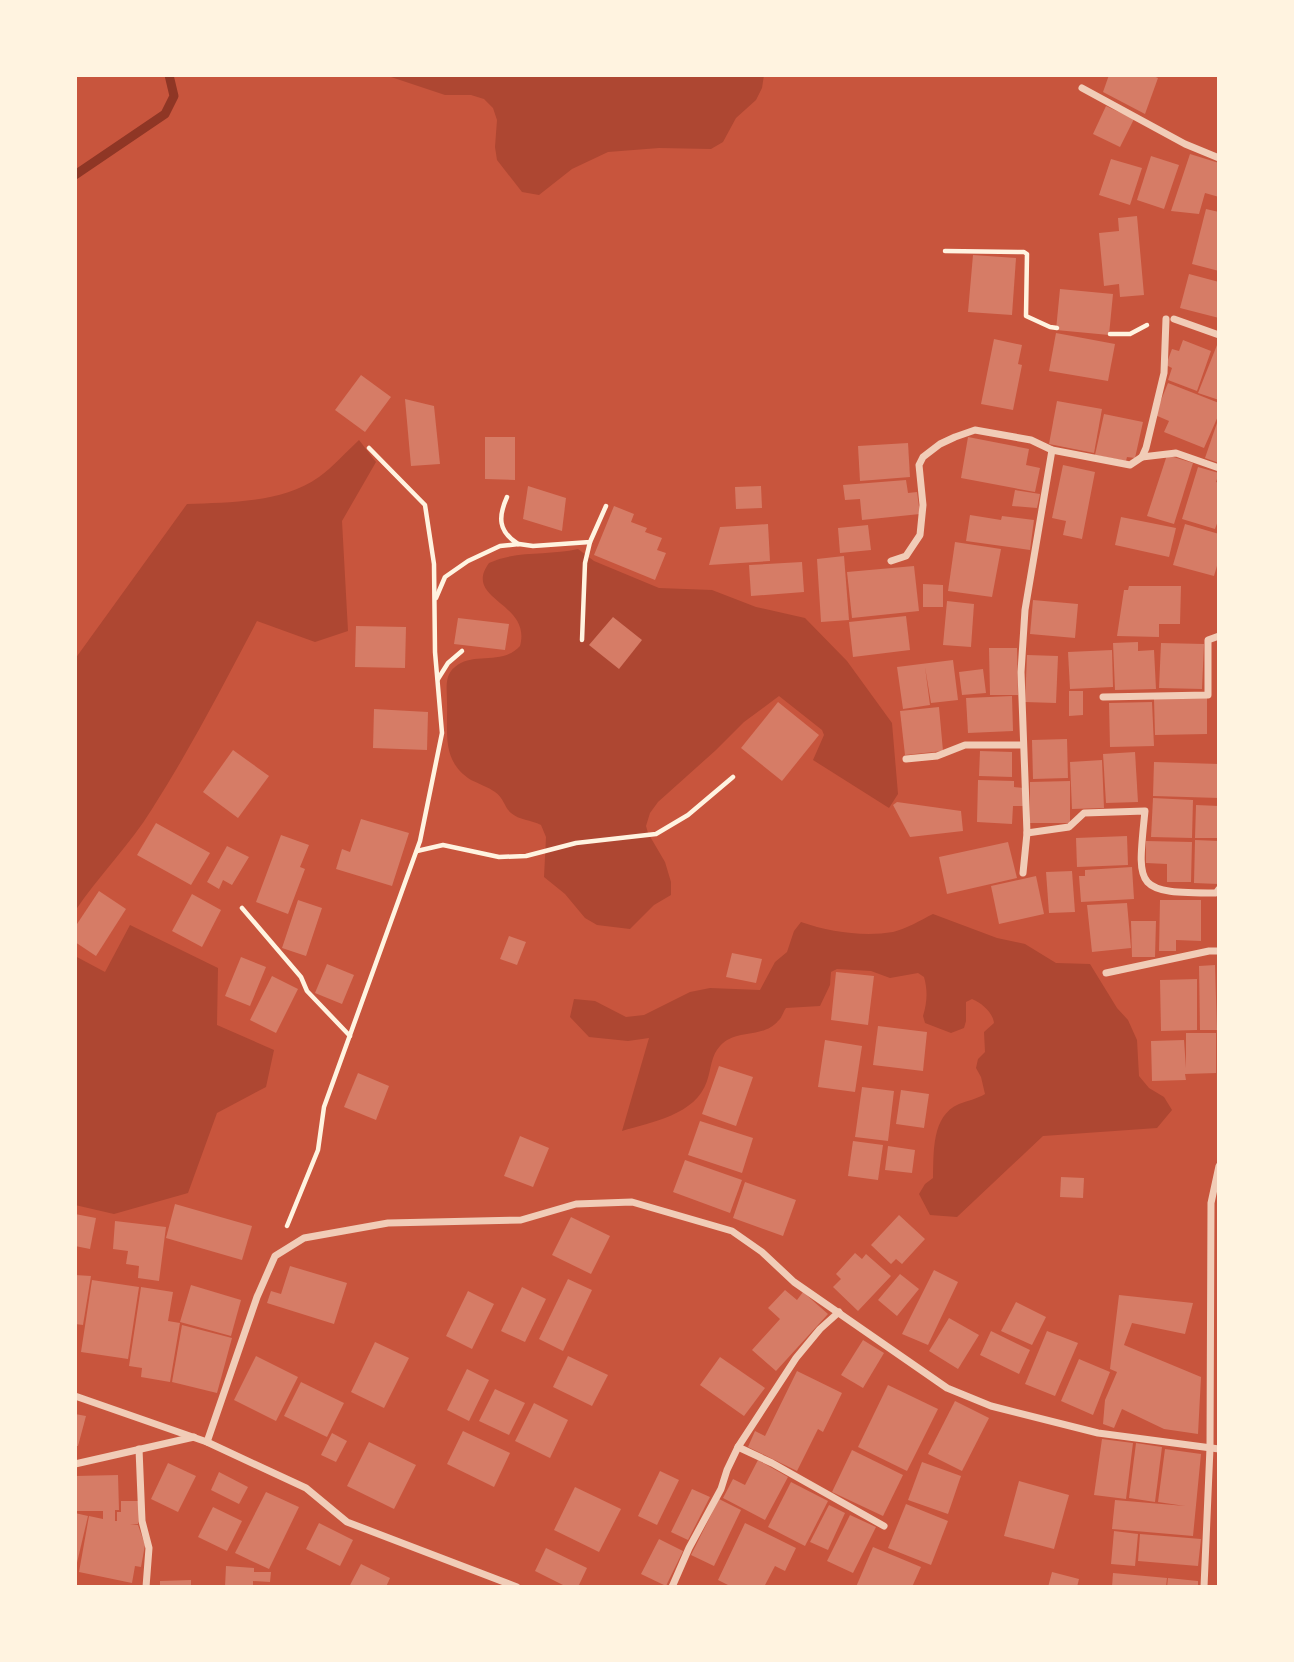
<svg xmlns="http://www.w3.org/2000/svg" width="1294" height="1662" viewBox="0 0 1294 1662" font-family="Jost,sans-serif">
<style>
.green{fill:#ae4732}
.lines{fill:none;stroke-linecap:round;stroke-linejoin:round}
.stream{stroke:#8f3625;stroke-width:9}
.building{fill:#d67c66}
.path{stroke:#fff3e0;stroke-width:4.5}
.minor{stroke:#f1ccb7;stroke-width:7}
</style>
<rect width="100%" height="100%" fill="#c8553d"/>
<g class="green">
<polygon points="385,75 764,75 762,88 756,100 736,118 723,142 711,149 659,148 608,152 572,169 539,195 522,192 497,160 495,147 497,120 493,108 484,99 471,95 445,95"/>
<path d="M359,440L376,462L342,521L348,631L315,642L257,621C223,685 191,748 152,809C130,845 99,875 75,911V659L187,504C231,502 282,503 319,477C333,467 346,452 359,440Z"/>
<path d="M578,549L594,561L659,588L712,590L756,607L805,618L847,661L892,723L898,794L889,808L813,760L824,735L822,730L779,696L744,722L716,750L658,802L650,813L646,826L648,833L665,862L671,882V895L654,905L630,929L597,925L585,918L565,894L544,877L546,837L541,825C531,820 519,820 511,813C504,807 504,798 495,792C488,787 479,784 471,780C441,761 448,733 447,702C447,690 444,675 455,667C473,651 502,666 520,646C532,602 462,600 489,563C517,550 548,556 578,549Z"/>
<path d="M933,914L997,938L1025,944L1056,963L1090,964L1117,1008L1128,1020L1137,1040L1139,1076L1149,1088L1164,1097L1172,1110L1157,1128L1043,1136L957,1217L930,1215L919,1194L925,1184L933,1178C934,1153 931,1116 959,1104C969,1100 977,1099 985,1094L981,1077L976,1068L978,1059L985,1052L984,1032L994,1023C993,1013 982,1003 972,999L966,1002V1021L964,1028L951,1033L925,1023L923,1016C927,1003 928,991 924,977L918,973L890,978L871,971L837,969L831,972L830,985L820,1006L786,1008C783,1012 782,1018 778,1021C763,1039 736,1028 720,1046C711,1055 711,1070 707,1081C696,1115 651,1122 622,1131L649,1038L628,1041L589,1037L570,1017L574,999L595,1001L626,1017L644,1015L690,992L710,988L760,990L775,962L787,952L794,931L801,922C829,932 864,937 893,932C906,929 921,920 933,914Z"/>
<polygon points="130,925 218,968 217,1025 274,1050 266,1087 217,1113 188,1193 114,1214 75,1205 75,956 105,972"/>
</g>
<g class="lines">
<polyline class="stream" points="75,175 165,114 174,96 169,75"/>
</g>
<g class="building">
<polygon points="1109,75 1151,75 1158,78 1145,114 1103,92"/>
<polygon points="1106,106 1134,119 1120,147 1093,134"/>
<polygon points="1190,154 1219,163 1219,197 1205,193 1199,214 1171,211"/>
<polygon points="1151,156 1179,165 1164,209 1137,200"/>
<polygon points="1111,159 1142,168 1130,205 1099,195"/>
<polygon points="1206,209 1219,212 1219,271 1192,264"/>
<polygon points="1137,216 1144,295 1120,297 1119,284 1104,286 1099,233 1119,231 1118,218"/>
<polygon points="973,255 1016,258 1012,315 968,312"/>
<polygon points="1189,274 1219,282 1219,318 1180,308"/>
<polygon points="1060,289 1113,294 1109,335 1056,330"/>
<polygon points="1056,333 1115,344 1108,381 1049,371"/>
<polygon points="994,339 1022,345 1018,364 1022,365 1013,410 981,404"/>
<polygon points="1183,340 1211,351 1197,391 1168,380 1172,368 1166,365 1172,349 1179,351"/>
<polygon points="1219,340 1219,400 1198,393"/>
<polygon points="361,375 391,397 365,432 335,410"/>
<polygon points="1168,383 1219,403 1219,414 1204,448 1164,432 1169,421 1155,415"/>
<polygon points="405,399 434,406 440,464 411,466"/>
<polygon points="1057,401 1102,409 1094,453 1049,444"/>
<polygon points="1104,414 1143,422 1135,458 1127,457 1126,461 1095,455"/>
<polygon points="1218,420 1219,420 1219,463 1205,458"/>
<polygon points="485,437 515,437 515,480 485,479"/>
<polygon points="968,437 1029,449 1026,465 1040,468 1035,492 961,478"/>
<polygon points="908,443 910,477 860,481 858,446"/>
<polygon points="1167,455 1193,463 1174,524 1147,516"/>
<polygon points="1063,465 1095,472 1082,539 1063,535 1066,521 1052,518"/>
<polygon points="1198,467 1219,473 1216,482 1219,483 1219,518 1215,529 1182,519"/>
<polygon points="906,480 908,493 917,492 920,514 862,520 860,499 845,500 843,485"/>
<polygon points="528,486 566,498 562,531 523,519"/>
<polygon points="761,486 762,508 736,509 735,487"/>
<polygon points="1015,490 1040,494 1037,508 1012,506"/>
<polygon points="614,506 634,514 631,522 647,528 645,532 662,538 657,550 666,553 655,580 594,555"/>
<polygon points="970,515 1001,520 1002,516 1034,520 1030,550 966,541"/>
<polygon points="1121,517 1176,528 1169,557 1115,545"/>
<polygon points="768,524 770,561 709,565 720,527"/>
<polygon points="1185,524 1219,534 1219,559 1214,576 1173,565"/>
<polygon points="868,525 871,550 840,553 838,528"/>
<polygon points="955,542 1001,549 992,597 948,591"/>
<polygon points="844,556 849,620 821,622 817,559"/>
<polygon points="802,562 804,592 751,596 749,565"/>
<polygon points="914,566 919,611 852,618 847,572"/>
<polygon points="923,584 943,585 943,607 923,607"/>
<polygon points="1129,586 1181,586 1180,624 1159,624 1159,637 1117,636 1124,590 1128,590"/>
<polygon points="1033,600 1078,604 1075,638 1030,634"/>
<polygon points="947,601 974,604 971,647 943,645"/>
<polygon points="906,616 910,650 853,657 849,622"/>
<polygon points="613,617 642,640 619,669 589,645"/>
<polygon points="458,618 509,624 505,650 454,644"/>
<polygon points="356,626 406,627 405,668 355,667"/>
<polygon points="1138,642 1138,651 1154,650 1156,689 1115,690 1113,643"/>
<polygon points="1161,643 1204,644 1202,689 1159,688"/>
<polygon points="989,648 1017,648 1018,695 990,695"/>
<polygon points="1112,650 1113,687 1070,689 1068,652"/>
<polygon points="1027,655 1058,656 1056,703 1025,702"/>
<polygon points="953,660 958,700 931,703 925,667 930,705 903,709 897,667"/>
<polygon points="983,669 986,693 962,695 959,672"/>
<polygon points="1069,691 1083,691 1083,715 1069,716"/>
<polygon points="1012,696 1013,731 968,733 966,698"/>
<polygon points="1207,698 1207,734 1155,735 1154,699"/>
<polygon points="778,702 819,735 782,781 741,748"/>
<polygon points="1152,702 1154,746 1110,747 1109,703"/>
<polygon points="939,707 943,751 905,755 900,711"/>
<polygon points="374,709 428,712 427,750 373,748"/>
<polygon points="1067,739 1068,778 1033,779 1032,740"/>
<polygon points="233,750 269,776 238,818 203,792"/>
<polygon points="980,751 1012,752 1012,777 979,776"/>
<polygon points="1135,752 1138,802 1106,803 1103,754"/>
<polygon points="1102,760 1104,808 1072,809 1070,762"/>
<polygon points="1154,762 1219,764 1219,798 1153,796"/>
<polygon points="978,780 1014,781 1014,787 1024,788 1024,806 1013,806 1012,824 977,822"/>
<polygon points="1070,781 1070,823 1030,823 1030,782"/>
<polygon points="1153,798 1193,800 1192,838 1151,837"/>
<polygon points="897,802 961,811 963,831 910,837 893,805"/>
<polygon points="1196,805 1219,806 1219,838 1195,838"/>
<polygon points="361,819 409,833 392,886 336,869 342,849 350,852"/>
<polygon points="156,823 210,853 191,885 137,855"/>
<polygon points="281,835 309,845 300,867 305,869 288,914 256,902"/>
<polygon points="1127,836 1128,865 1077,867 1076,838"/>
<polygon points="1195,840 1219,841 1219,884 1194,883"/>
<polygon points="1146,841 1192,842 1191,882 1167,882 1167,864 1146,863"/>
<polygon points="1008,842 1017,878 947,894 939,857"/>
<polygon points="227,846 249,857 232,885 223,880 219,889 207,882"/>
<polygon points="1132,867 1134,899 1081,902 1079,876 1085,876 1085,870"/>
<polygon points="1072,871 1075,912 1049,913 1046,872"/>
<polygon points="1036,876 1044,914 999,924 991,886"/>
<polygon points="99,891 126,909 96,956 75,942 75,927"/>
<polygon points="192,894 221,910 202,947 172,931"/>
<polygon points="298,900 322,908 306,956 282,948"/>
<polygon points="1160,900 1201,900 1201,941 1176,940 1176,951 1159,951"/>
<polygon points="1127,903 1131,948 1092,952 1087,905"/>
<polygon points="1131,921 1156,921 1155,957 1132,957"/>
<polygon points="509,936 526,942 517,965 500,959"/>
<polygon points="732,953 762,959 756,983 726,977"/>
<polygon points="241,957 266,967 250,1006 225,996"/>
<polygon points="327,964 354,975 342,1004 315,993"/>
<polygon points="1215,965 1217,1030 1200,1030 1199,966"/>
<polygon points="836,972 874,976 868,1025 831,1020"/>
<polygon points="272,976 298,989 276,1033 250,1020"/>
<polygon points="1197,979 1197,1030 1161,1031 1160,980"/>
<polygon points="878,1026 927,1032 923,1071 873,1065"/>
<polygon points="1186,1033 1216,1033 1216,1073 1185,1074 1186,1080 1152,1081 1151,1041 1184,1040 1186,1068"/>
<polygon points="825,1040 862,1046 855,1092 818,1087"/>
<polygon points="719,1066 753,1077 736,1126 702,1114"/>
<polygon points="358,1073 389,1086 376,1120 344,1107"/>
<polygon points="862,1087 894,1091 888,1141 855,1137"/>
<polygon points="901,1090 929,1094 924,1128 896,1124"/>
<polygon points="700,1121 753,1138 742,1173 688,1155"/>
<polygon points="520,1136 549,1148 533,1187 504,1176"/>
<polygon points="853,1141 883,1145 878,1180 848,1176"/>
<polygon points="888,1146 915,1150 912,1173 885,1170"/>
<polygon points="685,1160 742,1180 730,1213 673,1192"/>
<polygon points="1061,1177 1084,1178 1083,1198 1060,1197"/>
<polygon points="745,1182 796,1200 783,1236 733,1218"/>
<polygon points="175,1204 252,1226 242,1260 166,1238"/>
<polygon points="75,1214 96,1218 90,1249 75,1246"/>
<polygon points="899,1215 925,1239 902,1264 896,1259 891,1264 871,1245"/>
<polygon points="571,1217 610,1236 591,1274 552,1255"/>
<polygon points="115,1221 166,1227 159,1281 138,1278 139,1266 126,1264 128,1251 113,1249"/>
<polygon points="855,1253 862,1259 866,1254 891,1276 858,1311 833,1287 841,1279 836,1274"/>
<polygon points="290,1266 347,1283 334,1324 267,1303 271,1291 281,1294"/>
<polygon points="934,1270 958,1282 928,1345 902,1334"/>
<polygon points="900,1274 919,1289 897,1316 878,1300"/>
<polygon points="75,1275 91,1276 83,1325 75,1324"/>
<polygon points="568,1279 592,1290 563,1351 539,1339"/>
<polygon points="92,1280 139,1287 128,1359 81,1352"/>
<polygon points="191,1285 241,1300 231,1336 180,1322"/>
<polygon points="141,1287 173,1292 168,1321 180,1323 170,1382 141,1377 142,1368 129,1366"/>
<polygon points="522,1287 546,1299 525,1342 501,1331"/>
<polygon points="785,1290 797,1300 803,1292 828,1314 776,1371 752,1350 780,1319 768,1308"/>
<polygon points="468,1291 494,1304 472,1349 446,1336"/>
<polygon points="1119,1295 1193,1303 1185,1334 1132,1323 1124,1345 1201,1377 1198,1434 1164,1429 1122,1409 1114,1428 1103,1424 1105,1400 1117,1372 1110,1369"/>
<polygon points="1016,1302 1046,1317 1032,1345 1001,1331"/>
<polygon points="949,1318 979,1335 958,1369 929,1351"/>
<polygon points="182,1325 232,1338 217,1393 172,1382"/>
<polygon points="991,1331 1030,1350 1019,1374 980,1355"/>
<polygon points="1047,1331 1078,1343 1055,1396 1025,1384"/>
<polygon points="863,1340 884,1353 863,1388 841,1375"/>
<polygon points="375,1342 409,1358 384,1408 351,1392"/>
<polygon points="256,1356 298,1377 276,1421 234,1400"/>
<polygon points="568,1356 608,1375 592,1406 553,1387"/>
<polygon points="720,1357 765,1388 744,1416 700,1385"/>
<polygon points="1079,1359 1110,1372 1093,1415 1061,1401"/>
<polygon points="467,1369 489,1380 469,1421 447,1410"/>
<polygon points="797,1371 842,1393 823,1432 818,1429 797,1471 748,1447 755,1431 765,1436"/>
<polygon points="301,1382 344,1403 327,1437 284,1416"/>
<polygon points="888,1385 938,1409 907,1471 858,1447"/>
<polygon points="495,1389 525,1403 509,1435 479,1421"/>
<polygon points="955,1401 989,1418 962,1471 928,1454"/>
<polygon points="534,1403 568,1420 550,1458 515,1441"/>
<polygon points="75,1414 86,1416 78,1446 75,1446"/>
<polygon points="463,1431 510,1453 494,1487 447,1464"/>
<polygon points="332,1433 347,1441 336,1462 321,1455"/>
<polygon points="1102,1439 1133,1443 1126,1499 1094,1495"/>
<polygon points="369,1442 416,1465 394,1509 347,1486"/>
<polygon points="1136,1443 1162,1447 1155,1502 1129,1498"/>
<polygon points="1165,1449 1201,1454 1193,1536 1112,1529 1115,1500 1185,1506 1158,1502"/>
<polygon points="852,1450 903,1475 883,1516 832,1492"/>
<polygon points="758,1460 788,1477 765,1520 723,1498 733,1479 745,1485"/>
<polygon points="922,1462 961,1476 948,1514 908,1500"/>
<polygon points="168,1463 196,1476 178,1512 151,1499"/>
<polygon points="660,1471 679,1480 657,1525 638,1516"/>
<polygon points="219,1472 248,1487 239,1504 211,1490"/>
<polygon points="118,1475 119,1510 115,1510 115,1521 117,1521 117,1512 121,1512 121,1501 139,1501 138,1524 130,1524 138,1525 145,1545 141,1567 135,1566 132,1583 79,1572 89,1516 103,1519 103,1511 75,1511 75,1476"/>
<polygon points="1019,1481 1069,1495 1054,1549 1004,1536"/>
<polygon points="791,1482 828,1501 805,1546 768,1527"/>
<polygon points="575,1487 621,1509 599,1552 554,1530"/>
<polygon points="692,1489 710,1497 688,1540 671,1532"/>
<polygon points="266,1492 299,1507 269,1569 235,1553"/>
<polygon points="719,1499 741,1510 714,1566 691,1555"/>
<polygon points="906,1504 948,1521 931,1565 888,1548"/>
<polygon points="829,1505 845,1513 828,1550 810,1542"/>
<polygon points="213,1507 242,1521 227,1551 198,1537"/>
<polygon points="75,1513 88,1516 76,1567 75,1567"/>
<polygon points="850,1515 876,1527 853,1573 827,1561"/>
<polygon points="319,1523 353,1540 340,1566 306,1549"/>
<polygon points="745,1523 796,1548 785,1571 775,1566 764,1587 732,1587 718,1580"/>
<polygon points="1114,1531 1138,1534 1135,1566 1111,1564"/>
<polygon points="1140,1534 1201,1539 1198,1566 1138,1561"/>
<polygon points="659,1539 683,1551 666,1586 641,1574"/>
<polygon points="873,1547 921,1567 912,1587 856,1587"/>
<polygon points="546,1548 587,1568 578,1587 567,1587 535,1571"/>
<polygon points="361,1564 390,1578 386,1587 349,1587"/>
<polygon points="226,1566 254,1568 254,1572 271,1572 270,1582 253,1581 253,1587 225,1587"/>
<polygon points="1052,1572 1079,1579 1077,1587 1048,1587"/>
<polygon points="1113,1573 1167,1578 1166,1587 1112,1587"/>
<polygon points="1168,1578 1198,1581 1198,1587 1167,1587"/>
<polygon points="191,1580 191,1587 160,1587 160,1581"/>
</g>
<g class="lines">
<g class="path">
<polyline points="945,251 1024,252 1027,254 1026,316 1050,327 1057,328"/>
<polyline points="1110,334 1130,334 1147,325"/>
<path d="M507,497C498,517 498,531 518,544"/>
<polyline points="436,598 445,577 468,561 500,546 519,544 533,546 590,542 606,506"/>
<polyline points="582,640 585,563 590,542"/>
<polyline points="438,679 448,663 462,651"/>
<polyline points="417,851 443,845 499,857 526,856 576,843 656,834 688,815 733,777"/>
<polyline points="242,908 301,977 307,991 350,1036"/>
<polyline points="287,1226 318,1150 324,1107 420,841 442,733 435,652 434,564 425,505 369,448"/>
</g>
<g class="minor">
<polyline points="1082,88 1185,144 1219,158"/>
<polyline points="1174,319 1219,335"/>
<polyline points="1142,457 1176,453 1219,468"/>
<polyline points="891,561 906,556 920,535 923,505 919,465 923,457 940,444 955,437 975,430 1031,440 1052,450 1130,465 1142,457 1146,448 1164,373 1166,319"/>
<polyline points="1103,697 1208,695 1208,640 1219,636"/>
<polyline points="906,759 937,756 965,745 1023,745"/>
<path d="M1027,833L1069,827L1084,813L1145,811C1137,889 1134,893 1216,893L1219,889"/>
<polyline points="1023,873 1027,833 1021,672 1025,610 1052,450"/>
<polyline points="1106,973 1209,951 1219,951"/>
<polyline points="75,1396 207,1442 306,1488 347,1522 517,1587"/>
<polyline points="207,1442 257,1297 275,1256 304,1238 388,1223 521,1220 576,1204 632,1202 732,1231 762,1252 794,1282 947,1388 991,1406 1098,1433 1219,1449"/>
<polyline points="738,1447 772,1463 884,1526"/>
<polyline points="139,1449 142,1521 149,1548 146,1587"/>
<polyline points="75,1464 194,1437"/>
<polyline points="672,1587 689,1548 721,1489 727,1470 738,1447 796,1358 820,1329 839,1312"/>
<polyline points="1204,1587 1210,1448 1211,1203 1219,1166"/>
</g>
</g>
<rect width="1294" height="1662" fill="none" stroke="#fff3e0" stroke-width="154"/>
</svg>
